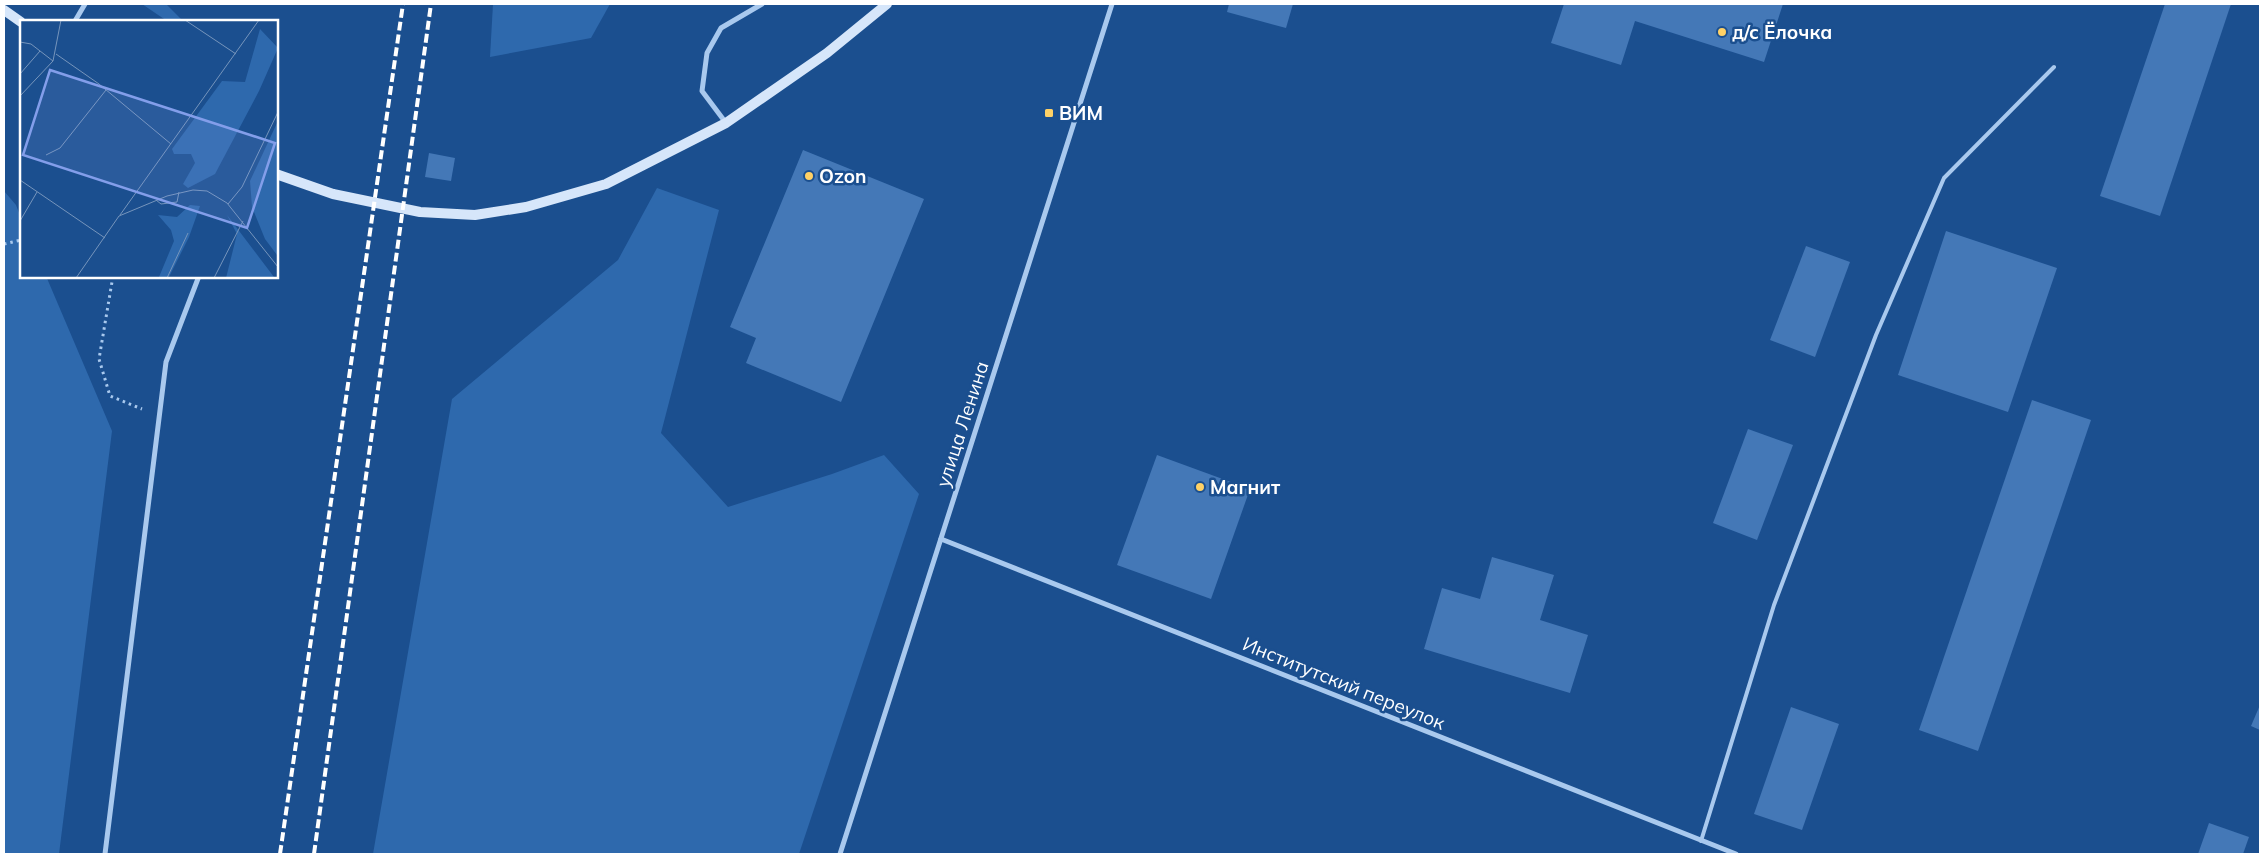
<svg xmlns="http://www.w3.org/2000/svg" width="2264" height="858" viewBox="0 0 2264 858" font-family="Mulish,sans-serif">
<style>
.green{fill:#2e69ad}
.building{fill:#4478b7}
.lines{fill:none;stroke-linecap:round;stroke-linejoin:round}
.path{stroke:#a9c9ee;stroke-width:3;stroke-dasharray:2.5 4;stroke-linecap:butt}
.service{stroke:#a9c9ee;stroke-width:4}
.minor{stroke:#a9c9ee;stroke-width:5}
.secondary{stroke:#d6e6fa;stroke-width:10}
.rail{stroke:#fff;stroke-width:4;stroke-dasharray:9 4;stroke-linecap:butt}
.poi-dot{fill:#ffd166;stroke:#1b4f8f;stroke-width:2}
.labels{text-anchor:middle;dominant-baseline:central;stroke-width:5;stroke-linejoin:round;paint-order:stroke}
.poi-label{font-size:19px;font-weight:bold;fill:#fff;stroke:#1b4f8f;text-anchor:start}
.street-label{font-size:19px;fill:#fff;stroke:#1b4f8f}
.inset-road{fill:none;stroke:#7695bc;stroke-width:1}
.view{fill:#839eea;fill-opacity:0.15;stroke:#839eea;stroke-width:2.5}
.inset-edge{fill:none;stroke:#fff;stroke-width:2.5}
</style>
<rect width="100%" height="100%" fill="#1b4f8f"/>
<g class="green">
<polygon points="142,4 166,4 183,21 167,21"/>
<polygon points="493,4 610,4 591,38 490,57"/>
<polygon points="657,188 719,210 661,433 728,507 832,474 884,455 919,494 799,854 373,854 452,399 618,260"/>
<polygon points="4,191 16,205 21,218 21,276 46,276 112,431 59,854 4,854"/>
</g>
<g class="building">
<polygon points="1229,4 1293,4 1286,28 1227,12"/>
<polygon points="1564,4 1783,4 1764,62 1635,21 1621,65 1551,43"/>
<polygon points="2165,4 2231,4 2160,216 2100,196"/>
<polygon points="803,150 924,199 841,402 746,363 756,338 730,327"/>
<polygon points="429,153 455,158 451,181 425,177"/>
<polygon points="1946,231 2057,268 2008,412 1898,375"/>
<polygon points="1806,246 1850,262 1815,357 1770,340"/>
<polygon points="2032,400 2091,420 1978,751 1919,730"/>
<polygon points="1748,429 1793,445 1757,540 1713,523"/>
<polygon points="1157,455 1250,489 1211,599 1117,565"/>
<polygon points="1492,557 1554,575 1540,620 1588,635 1570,693 1424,649 1442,588 1480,599"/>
<polygon points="2260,705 2260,730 2251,726"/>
<polygon points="1791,707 1839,724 1802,830 1754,814"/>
<polygon points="2209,823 2249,837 2243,854 2198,854"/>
</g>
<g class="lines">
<g class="path">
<polyline points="4,244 21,240"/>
<polyline points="113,276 99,359 110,396 142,409"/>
</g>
<polyline class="service" points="1701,841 1774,605 1876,335 1944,178 2054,67"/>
<g class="minor">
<polyline points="75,21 85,4"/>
<polyline points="726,123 702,91 707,53 721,28 762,4"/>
<polyline points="941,539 1736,854"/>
<polyline points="105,854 166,362 199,276"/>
<polyline points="840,854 1112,4"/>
</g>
<g class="secondary">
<polyline points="4,10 21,22"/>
<polyline points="276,174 333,194 420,212 475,215 526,207 606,184 726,123 827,53 887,4"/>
</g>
<g class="rail">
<polyline points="280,854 403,4"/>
<polyline points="314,854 431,4"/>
</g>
</g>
<g class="poi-dot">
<circle cx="1722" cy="32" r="5"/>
<rect x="1044" y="108" width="10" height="10" rx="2.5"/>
<circle cx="809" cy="176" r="5"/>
<circle cx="1200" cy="487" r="5"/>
</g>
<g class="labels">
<g class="poi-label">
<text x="1732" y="32">д/с Ёлочка</text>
<text x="1059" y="113">ВИМ</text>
<text x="819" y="176">Ozon</text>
<text x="1210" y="487">Магнит</text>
</g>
<g class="street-label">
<text transform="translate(962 424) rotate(-72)">улица Ленина</text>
<text transform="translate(1344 683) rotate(22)">Институтский переулок</text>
</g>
</g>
<g transform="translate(20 20)">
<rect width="258" height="258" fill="#1b4f8f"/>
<path d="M240,9L258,28L239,71L195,154L168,168L163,164L175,143L171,134H154L152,129L202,61L225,62ZM257,103V235L245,219L232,187L230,161ZM170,185L180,186L169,217L149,257H139L154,221L151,210L138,195L157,197ZM207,195L254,257L206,258L217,214Z" fill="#2e69ad"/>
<path class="inset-road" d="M165,0L216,34M0,22L11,24L33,41M36,34L79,64L151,124M0,54L20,31M0,76L33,41L41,0M26,135L40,128L86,70M0,160L85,218M136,180L141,184L157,182L159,172M208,184L222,167L258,92M100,195L239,0M0,201L17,172M56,258L99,196L147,176L173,170L187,171L207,183L258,247M147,258L168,213M194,258L223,201"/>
<path class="view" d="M30,50L255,123L227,208L3,135Z"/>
<rect width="258" height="258" class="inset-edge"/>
</g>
<rect width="2264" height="858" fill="none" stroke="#ffffff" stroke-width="10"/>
</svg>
